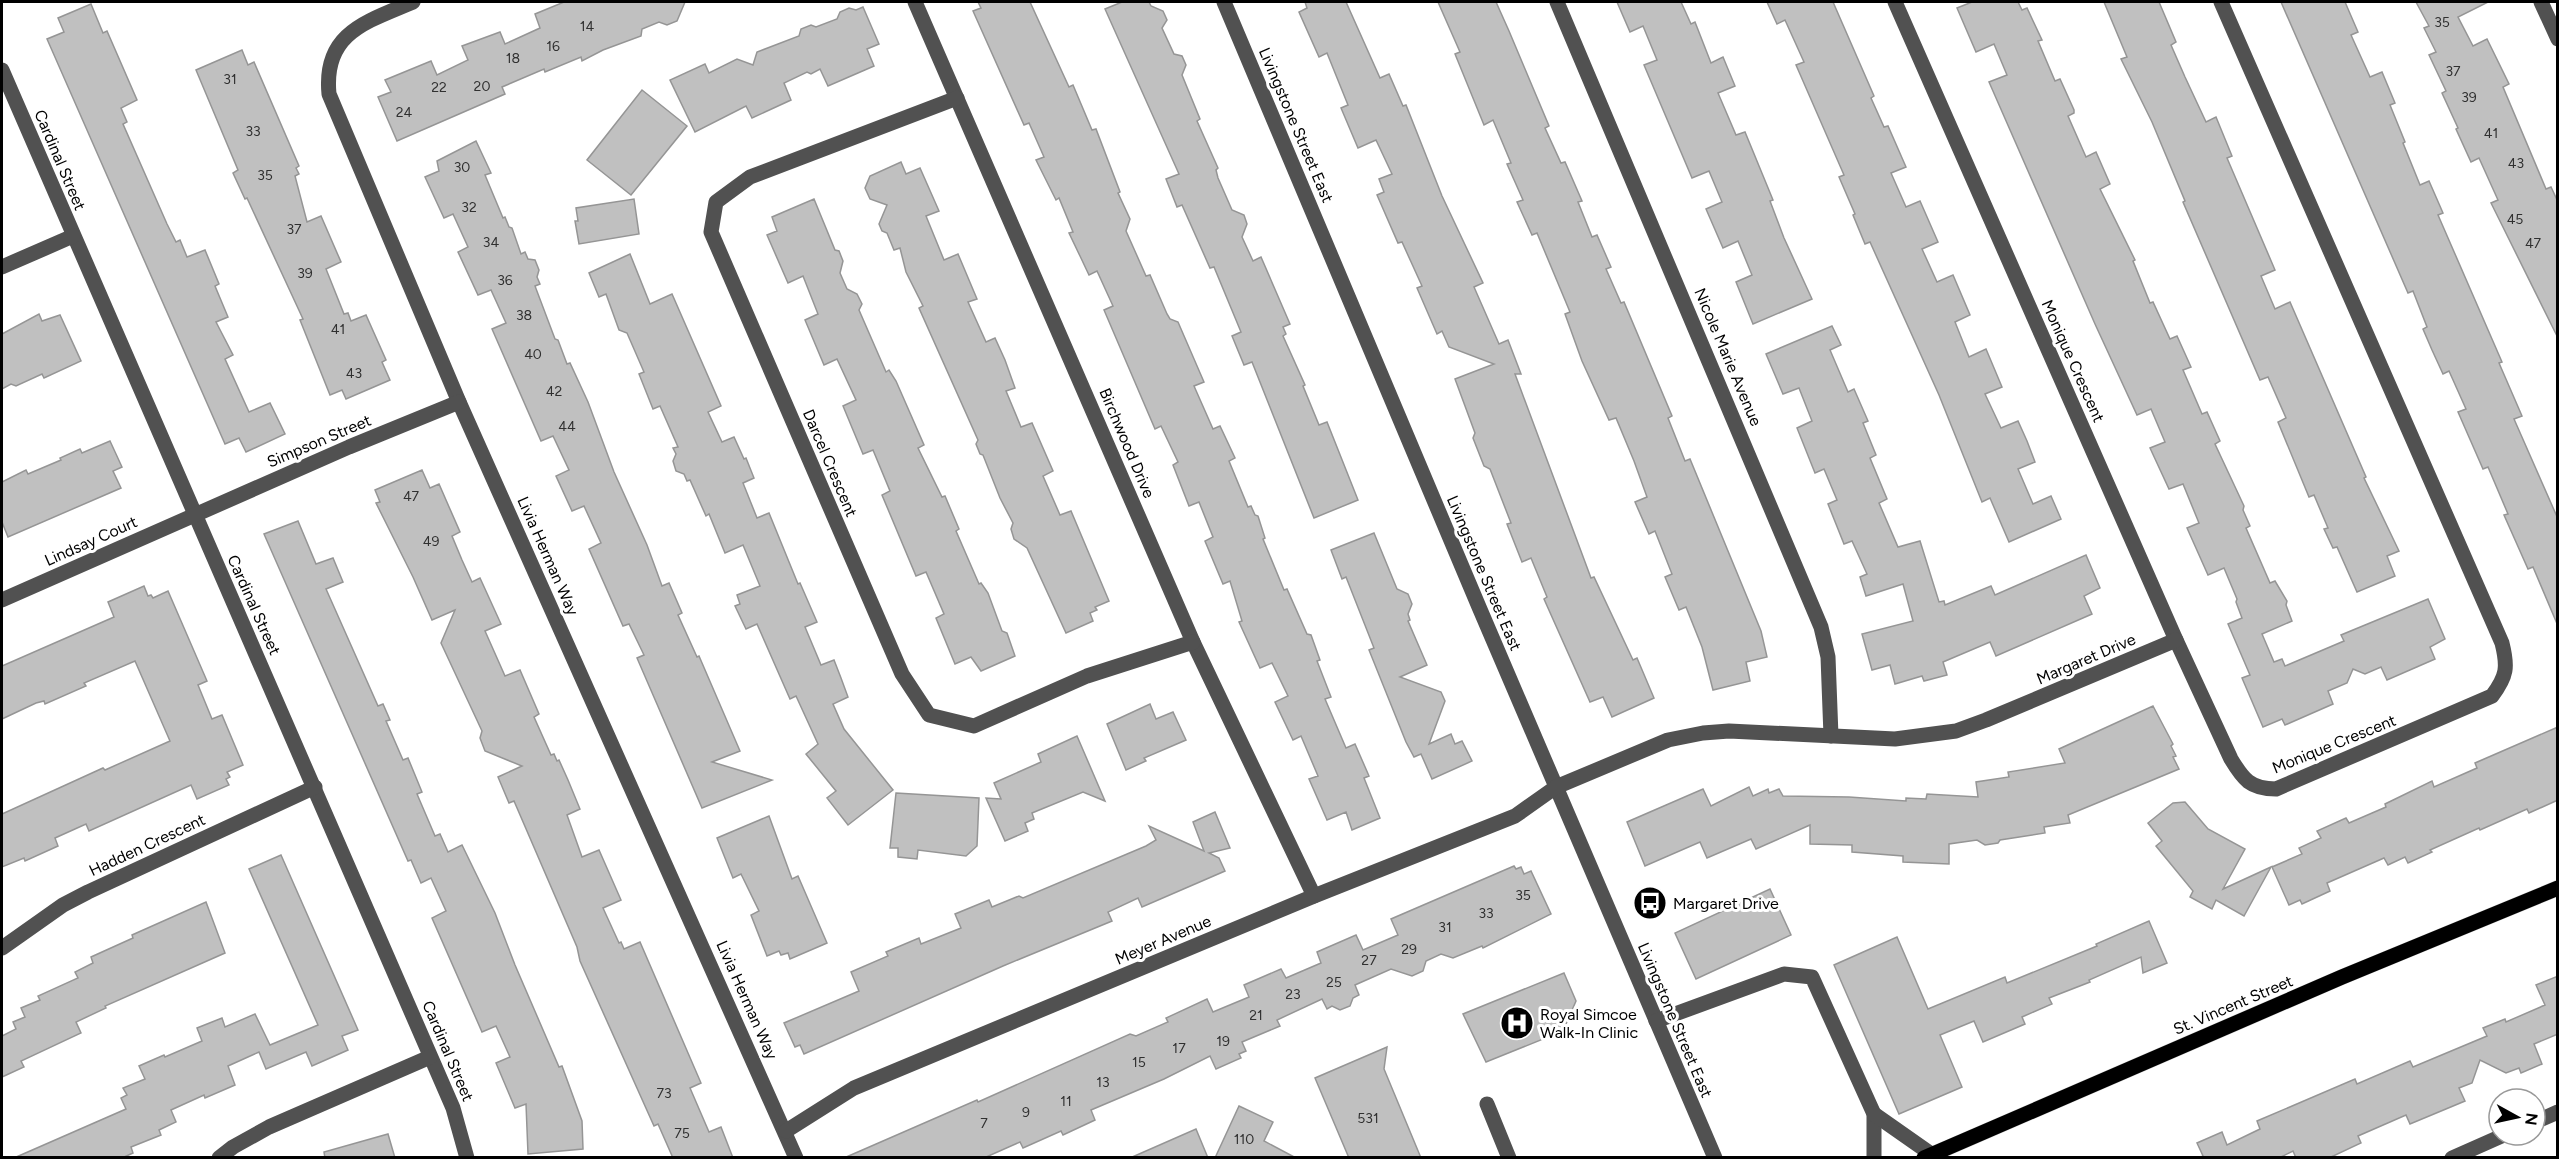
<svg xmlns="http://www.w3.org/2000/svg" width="2559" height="1159" viewBox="0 0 2559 1159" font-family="Figtree,sans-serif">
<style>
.building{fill:#c0c0c0;stroke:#959595;stroke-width:1.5}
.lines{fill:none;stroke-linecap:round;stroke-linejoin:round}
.major-casing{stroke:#dbdbdb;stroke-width:16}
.minor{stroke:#515151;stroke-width:15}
.major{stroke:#000;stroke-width:15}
.labels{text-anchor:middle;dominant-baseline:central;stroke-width:6;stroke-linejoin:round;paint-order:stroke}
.number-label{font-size:14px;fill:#303030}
.street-label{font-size:16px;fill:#000;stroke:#fff}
.poi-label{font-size:16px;fill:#000;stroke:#fff;text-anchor:start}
</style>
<rect width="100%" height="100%" fill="#fff"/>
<g class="building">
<polygon points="564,2 685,2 677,21 667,25 659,22 642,29 641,36 603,50 582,61 581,57 545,72 544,69 502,87 505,94 397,141 378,97 391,92 385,80 431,61 437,75 468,60 462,46 500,32 505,44 540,28 535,14"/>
<polygon points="978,2 1030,2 1069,87 1073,85 1092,130 1096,129 1120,192 1118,193 1130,219 1126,231 1146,276 1150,275 1167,314 1170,319 1178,322 1204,382 1194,386 1213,429 1220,426 1235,458 1229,461 1248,507 1251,506 1255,515 1258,516 1265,538 1263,539 1284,590 1287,589 1307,634 1311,635 1320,660 1317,661 1331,697 1325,699 1346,748 1355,744 1369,776 1364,778 1380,818 1352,830 1346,812 1327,820 1309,779 1318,776 1301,736 1293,740 1275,702 1288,696 1272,663 1260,668 1239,622 1242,621 1230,581 1223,584 1205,541 1213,537 1199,502 1189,506 1173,465 1178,462 1161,426 1155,429 1104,310 1113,306 1097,271 1089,275 1080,256 1069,233 1073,232 1059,198 1056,200 1036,160 1044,157 1029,123 1024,125 973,11 981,8"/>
<polygon points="1122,2 1149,2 1151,6 1163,11 1167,20 1162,28 1174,54 1182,56 1186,65 1182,75 1200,119 1197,121 1218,168 1216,170 1218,178 1232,210 1244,215 1247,224 1242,237 1253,261 1261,257 1290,324 1283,327 1286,334 1283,336 1305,385 1303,386 1319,425 1327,422 1358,500 1314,518 1252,362 1244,365 1232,336 1241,332 1214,267 1210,268 1182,205 1177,207 1166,179 1179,174 1105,9"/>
<polygon points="1305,2 1346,2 1380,78 1389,74 1403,106 1406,105 1442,196 1483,283 1474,287 1499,344 1508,340 1521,374 1515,374 1591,578 1594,577 1633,660 1637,658 1654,698 1612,717 1603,697 1590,702 1544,599 1547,597 1531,558 1522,562 1507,524 1511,523 1490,469 1484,466 1473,438 1475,433 1455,379 1494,364 1449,347 1442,331 1437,334 1417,288 1422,286 1402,242 1398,243 1377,195 1384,192 1379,179 1392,174 1376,140 1358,148 1341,108 1348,105 1327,53 1319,57 1299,12 1307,8"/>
<polygon points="1438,2 1496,2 1509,31 1549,126 1545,128 1561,163 1565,162 1582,201 1578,202 1592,237 1597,235 1611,267 1606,269 1621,303 1624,302 1672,416 1668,418 1685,461 1690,459 1761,631 1767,657 1746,662 1750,681 1713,690 1702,647 1686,607 1679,610 1665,577 1672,574 1655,531 1649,534 1635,502 1647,497 1634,461 1616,418 1609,420 1582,361 1565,314 1570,312 1537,233 1532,235 1517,202 1523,200 1507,164 1511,163 1493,120 1484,125 1455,54 1460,52"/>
<polygon points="1617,2 1681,2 1691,24 1695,22 1711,63 1723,57 1735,86 1718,93 1736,135 1745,132 1773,200 1770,201 1784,238 1812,299 1753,324 1736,282 1752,275 1738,241 1723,248 1706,209 1722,202 1709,171 1692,178 1644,65 1657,60 1643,26 1630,32"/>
<polygon points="1767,2 1833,2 1874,96 1871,98 1884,127 1888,126 1906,167 1891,173 1906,207 1920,201 1938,242 1922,249 1937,282 1953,275 1970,315 1955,322 1969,357 1986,349 2002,387 1985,394 2001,428 2018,421 2027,441 2035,462 2018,469 2033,504 2051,496 2061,519 2009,542 1990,498 1982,502 1939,395 1870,242 1865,244 1853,215 1855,214 1839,177 1844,175 1796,65 1804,62 1785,20 1777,24"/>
<polygon points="1972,2 2018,2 2022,10 2027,8 2042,40 2038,41 2055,81 2060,79 2074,110 2074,113 2068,116 2086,157 2096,152 2110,184 2100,189 2135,260 2133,261 2150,303 2153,302 2170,339 2177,336 2191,367 2183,370 2202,414 2207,412 2220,441 2215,444 2244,506 2243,510 2250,526 2246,528 2270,583 2275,581 2287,601 2286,605 2292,621 2262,634 2274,662 2282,659 2285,666 2344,641 2341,635 2428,599 2445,639 2430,647 2435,659 2387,680 2381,667 2365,674 2353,669 2347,683 2328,691 2333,704 2285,725 2282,719 2263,727 2242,678 2250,675 2228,624 2242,618 2236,602 2237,599 2224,568 2208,575 2187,528 2199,523 2183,484 2169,489 2150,448 2165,442 2151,409 2137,415 2095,324 1989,82 2007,75 1994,44 1976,52 1957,8"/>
<polygon points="2104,2 2159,2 2176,42 2171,45 2185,77 2206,122 2216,117 2232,156 2227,158 2275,270 2261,276 2275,309 2290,302 2366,477 2364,478 2399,551 2387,556 2395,576 2357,592 2337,547 2333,548 2324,529 2328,528 2314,495 2309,497 2278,422 2286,418 2268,377 2260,380 2183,202 2185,201 2152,122 2121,59 2127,57"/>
<polygon points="2281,2 2345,2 2358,32 2351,35 2370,77 2382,72 2395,103 2390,105 2405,142 2403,143 2420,185 2429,181 2443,213 2438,215 2502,362 2499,363 2522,416 2514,419 2558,519 2558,626 2533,567 2528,569 2504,515 2508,514 2488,467 2483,469 2458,412 2466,409 2449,371 2443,374 2432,350 2423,329 2427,327 2413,291 2408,293"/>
<polygon points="2416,2 2488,2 2458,17 2473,46 2487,39 2509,84 2503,87 2546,189 2551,187 2558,202 2558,338 2491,203 2498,200 2479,158 2471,162 2456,129 2458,128 2442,93 2446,91 2429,55 2436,52 2424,28 2429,26"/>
<polygon points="91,4 103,33 107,31 137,100 121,108 127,122 123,124 167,224 176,242 180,240 187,257 205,250 219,284 215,286 228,317 216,322 233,355 225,359 249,412 270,403 285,434 246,452 239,438 225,444 47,39 64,32 58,18"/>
<polygon points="863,7 879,44 867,49 874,66 828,86 820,69 811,74 807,72 784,83 791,100 752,118 746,106 695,132 670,80 705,64 709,73 737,59 753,65 757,52 799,36 801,29 811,25 816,27 837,19 840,12 849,8 856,10"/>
<polygon points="242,50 248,65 254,62 299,166 296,168 299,174 295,176 307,222 321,216 341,262 326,269 344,314 348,313 351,321 366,315 386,360 382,362 390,380 346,399 342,390 330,395 300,320 303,319 247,198 245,199 233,173 238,170 196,70"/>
<polygon points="642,90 687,126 631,195 587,160"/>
<polygon points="476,141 491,173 485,175 503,218 505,217 509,227 512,228 521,254 525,252 528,259 535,260 539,270 537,277 540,284 535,286 555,339 558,340 567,364 570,363 588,402 614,472 647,545 662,586 669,583 682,613 678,615 697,657 699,656 740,751 712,762 772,780 702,808 637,658 644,655 629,624 623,626 589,549 601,543 584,506 572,511 556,476 569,470 553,436 541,441 492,329 506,323 491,290 478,295 458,252 468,247 453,214 444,218 425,177 439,171 437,161"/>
<polygon points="901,162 906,174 920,168 939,211 926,216 944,260 958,254 977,299 968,302 986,342 995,338 1005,360 1015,388 1006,391 1021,427 1032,423 1053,471 1043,476 1060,515 1071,511 1109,601 1095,607 1097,610 1090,613 1093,621 1066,633 1027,548 1014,539 1011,529 1013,523 1000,498 983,455 980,454 976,444 978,440 919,308 923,306 906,272 900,248 894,250 887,233 882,231 879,224 887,205 870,199 865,188 870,176"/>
<polygon points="634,199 639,234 579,244 575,221 578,221 576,208"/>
<polygon points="814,199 835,250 839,251 843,261 840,273 847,289 857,294 862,304 859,310 886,372 889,370 896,381 924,445 918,448 942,497 945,496 959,529 956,531 979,584 981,583 988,593 1002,631 1007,633 1015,656 981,671 971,657 955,664 936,618 944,614 926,572 916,576 882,495 890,491 873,450 863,454 843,406 856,400 837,359 824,365 805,320 818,314 803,276 788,283 767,235 777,231 772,217"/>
<polygon points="630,254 650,304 672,294 721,406 708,412 722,442 734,437 744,459 746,458 754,478 743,483 757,518 769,513 798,584 800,583 817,622 805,627 821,665 834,660 841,678 848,697 833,704 844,729 893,790 848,825 827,798 836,791 806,754 818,744 796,696 790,699 757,624 746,629 735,606 740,604 737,595 760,586 743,545 725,553 709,514 706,516 690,480 687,481 684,474 676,471 673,461 676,454 673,448 678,447 660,406 653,409 639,374 644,372 627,333 619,330 606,294 599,297 589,273"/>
<polygon points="39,314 42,321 60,315 81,361 44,378 42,374 16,386 11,384 2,389 2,334"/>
<polygon points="1832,326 1841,345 1830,350 1848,392 1854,389 1868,421 1863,423 1876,455 1870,458 1887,499 1879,503 1898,547 1920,541 1939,602 1944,601 1945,605 1991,586 1995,595 2086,555 2100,588 2084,596 2092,614 1996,656 1990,642 1943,662 1947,675 1924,681 1922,676 1895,684 1890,665 1872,670 1862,634 1913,621 1903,584 1866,596 1860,577 1867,574 1852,541 1844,544 1828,504 1837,500 1824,469 1815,473 1797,428 1812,421 1799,388 1783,394 1766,354"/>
<polygon points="110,441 122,467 113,471 121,488 8,537 2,522 2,482 26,470 28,474 61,460 60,458 80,449 82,453"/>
<polygon points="422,470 430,488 439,484 460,532 452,536 462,560 472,582 480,578 501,624 485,631 505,676 520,670 539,714 534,717 551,755 554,754 557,761 559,760 568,780 580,809 567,815 582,857 599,850 621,900 603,908 619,943 621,942 624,949 640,942 701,1083 690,1088 709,1132 721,1127 733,1158 673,1158 658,1124 654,1126 580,961 577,947 514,801 509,803 498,777 522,766 485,751 480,738 482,731 441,643 455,610 432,620 413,577 376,503 380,502 375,490"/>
<polygon points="298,521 316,564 333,558 343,582 326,589 378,706 383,704 390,720 386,721 403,760 408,758 422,792 417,794 435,836 440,834 448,852 462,845 495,913 515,965 559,1067 562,1066 582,1121 583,1149 528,1154 526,1104 515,1108 496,1063 510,1057 496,1026 482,1032 432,918 446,911 431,878 421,883 411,860 408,861 264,534"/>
<polygon points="1374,533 1397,589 1408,594 1412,604 1408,614 1410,620 1408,621 1427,665 1400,677 1441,692 1445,701 1429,744 1451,734 1455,744 1462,741 1472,761 1432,779 1421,754 1414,757 1406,742 1369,650 1374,648 1346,577 1342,579 1331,550"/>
<polygon points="144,586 148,596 151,595 153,598 168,591 207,681 198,685 212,719 222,715 243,765 227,772 230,777 226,779 229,785 197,799 191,785 89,831 86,824 55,838 58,846 25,861 24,858 2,867 2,814 103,768 105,770 170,741 135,661 84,683 86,686 45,704 44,701 36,703 2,719 2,666 114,617 108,602"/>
<polygon points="1150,704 1156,719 1173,712 1186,740 1144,758 1146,761 1126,770 1107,724"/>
<polygon points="2153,706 2173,744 2171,746 2176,756 2173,757 2179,769 2068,815 2070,823 2044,827 2045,833 2000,840 1998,843 1985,845 1977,840 1949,844 1949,864 1903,862 1903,856 1852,852 1852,845 1810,844 1810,825 1756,849 1751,839 1707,858 1700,842 1645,866 1627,822 1703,789 1711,806 1749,787 1753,796 1768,789 1769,793 1779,789 1783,796 1849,797 1906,801 1906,798 1926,799 1927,794 1978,797 1976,782 2009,777 2008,772 2065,763 2059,749"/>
<polygon points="2558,727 2558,800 2529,813 2527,809 2480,830 2479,828 2430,850 2432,852 2408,863 2405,857 2388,865 2384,858 2327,883 2330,891 2302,904 2300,900 2289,905 2272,867 2302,854 2299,848 2321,838 2317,831 2346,818 2349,823 2386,807 2385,804 2432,781 2434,787 2477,768 2475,763"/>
<polygon points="1077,736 1105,801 1083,792 1032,813 1034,819 1025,823 1028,831 1005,841 986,798 1001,799 994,783 1041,762 1038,754"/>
<polygon points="896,793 979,798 977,846 966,856 918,850 917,859 898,857 898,848 890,848"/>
<polygon points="2185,802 2208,829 2245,849 2223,889 2271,867 2244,916 2216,900 2212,909 2190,897 2193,891 2156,846 2162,841 2148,823 2173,803"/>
<polygon points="1215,812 1230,848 1209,853 1219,858 1225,871 1142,907 1138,898 1108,912 1112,921 1003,966 804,1054 800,1045 795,1047 784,1023 859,991 851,972 888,956 886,952 919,938 921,944 961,928 955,914 989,900 992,907 1019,896 1023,898 1146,846 1156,840 1149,826 1204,851 1193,822"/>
<polygon points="769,816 792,879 798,876 827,943 790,959 788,953 781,955 779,951 767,956 751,915 759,911 741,874 733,878 717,838"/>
<polygon points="281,855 358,1030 342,1036 348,1050 312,1066 306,1052 266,1069 259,1052 228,1066 235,1085 205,1098 204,1095 171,1110 176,1122 159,1130 161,1135 131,1147 133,1153 122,1158 14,1158 126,1109 121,1098 127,1095 123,1088 145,1079 139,1066 164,1055 165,1057 202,1041 197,1028 222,1018 225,1027 255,1014 270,1045 318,1025 249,869"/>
<polygon points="1514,866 1516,869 1521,867 1524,874 1531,871 1551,914 1483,948 1482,946 1453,958 1441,954 1426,961 1423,971 1412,976 1391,969 1355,985 1359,995 1353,998 1350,1006 1340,1010 1332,1006 1327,1009 1322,999 1277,1020 1280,1026 1242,1042 1246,1051 1239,1054 1241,1058 1216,1069 1210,1056 1164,1079 1091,1110 1095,1120 1063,1135 1061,1131 1023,1148 1020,1142 984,1158 844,1158 977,1100 978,1102 1130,1034 1136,1036 1168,1022 1166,1018 1207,999 1213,1012 1249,997 1244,985 1281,969 1286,978 1321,963 1317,952 1356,935 1363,950 1398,935 1391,919"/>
<polygon points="1770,889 1791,935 1696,979 1675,933"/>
<polygon points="206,902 225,953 105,1006 106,1008 76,1022 81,1033 21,1061 24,1067 2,1077 2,1036 16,1029 13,1022 25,1017 21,1008 40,1000 38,996 78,978 75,972 93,963 91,957 133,938 132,935"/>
<polygon points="2149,921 2167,963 2143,973 2141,957 2089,980 2090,982 2049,998 2052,1004 2022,1017 2025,1024 1983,1042 1974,1021 1940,1035 1962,1087 1899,1114 1834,965 1897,937 1928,1009 2005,977 2007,983 2097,946 2096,944"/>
<polygon points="1564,973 1576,1001 1563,1031 1486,1062 1463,1014"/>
<polygon points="2558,976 2558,1034 2534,1044 2542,1064 2521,1073 2519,1068 2506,1073 2480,1060 2472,1083 2459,1088 2465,1101 2410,1124 2406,1115 2358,1136 2361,1143 2329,1158 2296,1158 2293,1151 2279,1158 2199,1158 2203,1156 2197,1143 2222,1132 2227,1145 2260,1129 2257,1121 2355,1079 2357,1084 2410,1061 2413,1067 2487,1036 2483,1028 2505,1019 2506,1022 2545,1005 2536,985"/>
<polygon points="1387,1047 1384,1069 1421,1158 1349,1158 1315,1078"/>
<polygon points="1239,1106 1273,1122 1264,1141 1296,1158 1215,1158"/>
<polygon points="1196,1129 1208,1158 1130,1158"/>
<polygon points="388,1134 395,1158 325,1158 324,1152"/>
</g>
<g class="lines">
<g class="major-casing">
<polyline id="major" points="1924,1158 2342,977 2558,888"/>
</g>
<g class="minor">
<path d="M413,2C366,22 323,33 329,94L459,402L796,1158"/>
<polyline points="915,2 1193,642 1314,896"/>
<polyline points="1224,2 1479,607 1715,1158"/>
<polyline points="1557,2 1821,627 1828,657 1831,736"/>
<path d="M1895,2L2176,640L2231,759C2243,779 2250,789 2276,789L2492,696C2507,676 2508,667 2502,643L2221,2"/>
<polyline points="2541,2 2558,39"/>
<polyline points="2,70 453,1108 467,1158"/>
<polyline points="957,98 750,177 716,202 711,232 902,674 929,715 974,726 1087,676 1193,642"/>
<polyline points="2,267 73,236"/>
<polyline points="2,600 349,447 459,402"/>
<polyline points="2,948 63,905 88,892 315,787"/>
<polyline points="1656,1021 1784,974 1812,977 1874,1114 1874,1158"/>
<polyline points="1487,1104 1509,1158"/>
<polyline points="1874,1114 1931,1154"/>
<polyline points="2535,1122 2558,1112"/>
<polyline points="786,1131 854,1088 1314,896 1515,816 1556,787 1668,740 1703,733 1729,731 1895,739 1956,731 1986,720 2176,640"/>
<polyline points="219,1158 233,1147 269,1127 430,1057"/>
<polyline points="2452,1158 2504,1135"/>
</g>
<use href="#major" class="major"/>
</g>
<defs>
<g id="bus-disc" transform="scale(1.725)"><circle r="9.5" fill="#000" stroke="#fff"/><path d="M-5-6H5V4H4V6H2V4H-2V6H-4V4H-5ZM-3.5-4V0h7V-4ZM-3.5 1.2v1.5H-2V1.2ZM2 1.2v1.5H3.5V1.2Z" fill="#fff"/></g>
<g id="hospital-disc" transform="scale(1.725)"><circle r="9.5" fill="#000" stroke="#fff"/><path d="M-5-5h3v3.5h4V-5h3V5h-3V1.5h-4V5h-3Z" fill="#fff"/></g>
</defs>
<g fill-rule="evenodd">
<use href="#bus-disc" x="1650" y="903"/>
<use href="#hospital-disc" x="1517" y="1023"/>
</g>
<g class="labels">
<g class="number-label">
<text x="2442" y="22">35</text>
<text x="587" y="26">14</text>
<text x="553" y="46">16</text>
<text x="513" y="58">18</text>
<text x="2453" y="71">37</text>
<text x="230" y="79">31</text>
<text x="482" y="86">20</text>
<text x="439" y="87">22</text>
<text x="2469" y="97">39</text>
<text x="404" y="112">24</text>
<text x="253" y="131">33</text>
<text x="2491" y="133">41</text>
<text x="2516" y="163">43</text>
<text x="462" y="167">30</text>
<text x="265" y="175">35</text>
<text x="469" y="207">32</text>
<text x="2515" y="219">45</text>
<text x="294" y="229">37</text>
<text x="491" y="242">34</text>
<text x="2533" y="243">47</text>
<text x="305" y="273">39</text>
<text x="505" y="280">36</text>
<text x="524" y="315">38</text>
<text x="338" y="329">41</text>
<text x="533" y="354">40</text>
<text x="354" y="373">43</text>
<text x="554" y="391">42</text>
<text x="567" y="426">44</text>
<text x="411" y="496">47</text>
<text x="431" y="541">49</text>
<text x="1523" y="895">35</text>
<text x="1486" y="913">33</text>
<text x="1445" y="927">31</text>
<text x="1409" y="949">29</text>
<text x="1369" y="960">27</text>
<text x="1334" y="982">25</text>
<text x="1293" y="994">23</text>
<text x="1256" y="1015">21</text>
<text x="1223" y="1041">19</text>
<text x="1179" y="1048">17</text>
<text x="1139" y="1062">15</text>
<text x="1103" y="1082">13</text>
<text x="664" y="1093">73</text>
<text x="1066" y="1101">11</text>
<text x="1026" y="1112">9</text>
<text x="1368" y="1118">531</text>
<text x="984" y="1123">7</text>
<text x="682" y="1133">75</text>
<text x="1244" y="1139">110</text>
</g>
<g class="street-label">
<text transform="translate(1296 125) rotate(67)">Livingstone Street East</text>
<text transform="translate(60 160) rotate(67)">Cardinal Street</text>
<text transform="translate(1728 357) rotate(67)">Nicole Marie Avenue</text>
<text transform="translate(2073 361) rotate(66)">Monique Crescent</text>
<text transform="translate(319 441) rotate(-23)">Simpson Street</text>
<text transform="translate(1127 443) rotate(67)">Birchwood Drive</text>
<text transform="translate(830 463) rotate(67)">Darcel Crescent</text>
<text transform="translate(91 541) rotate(-24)">Lindsay Court</text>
<text transform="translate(548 556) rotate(66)">Livia Herman Way</text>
<text transform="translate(1484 573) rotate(67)">Livingstone Street East</text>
<text transform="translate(254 605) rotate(66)">Cardinal Street</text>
<text transform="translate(2086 659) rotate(-23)">Margaret Drive</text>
<text transform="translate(2334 744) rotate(-22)">Monique Crescent</text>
<text transform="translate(147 845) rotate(-25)">Hadden Crescent</text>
<text transform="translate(1163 940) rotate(-23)">Meyer Avenue</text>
<text transform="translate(747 1000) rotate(66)">Livia Herman Way</text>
<text transform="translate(2233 1005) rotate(-23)">St. Vincent Street</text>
<text transform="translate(1675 1020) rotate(67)">Livingstone Street East</text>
<text transform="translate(448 1051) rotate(67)">Cardinal Street</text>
</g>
<g class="poi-label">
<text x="1673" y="903">Margaret Drive</text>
<text x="1540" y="1014">Royal Simcoe<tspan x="1540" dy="18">Walk-In Clinic</tspan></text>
</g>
</g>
<rect width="2559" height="1159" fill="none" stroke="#000000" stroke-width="6"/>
<g transform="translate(2517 1117) rotate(98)"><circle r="28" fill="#ffffff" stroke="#999999" stroke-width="1.5"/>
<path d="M0-4.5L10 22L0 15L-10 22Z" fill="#000000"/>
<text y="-9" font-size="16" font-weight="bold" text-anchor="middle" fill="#000000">N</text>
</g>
</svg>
